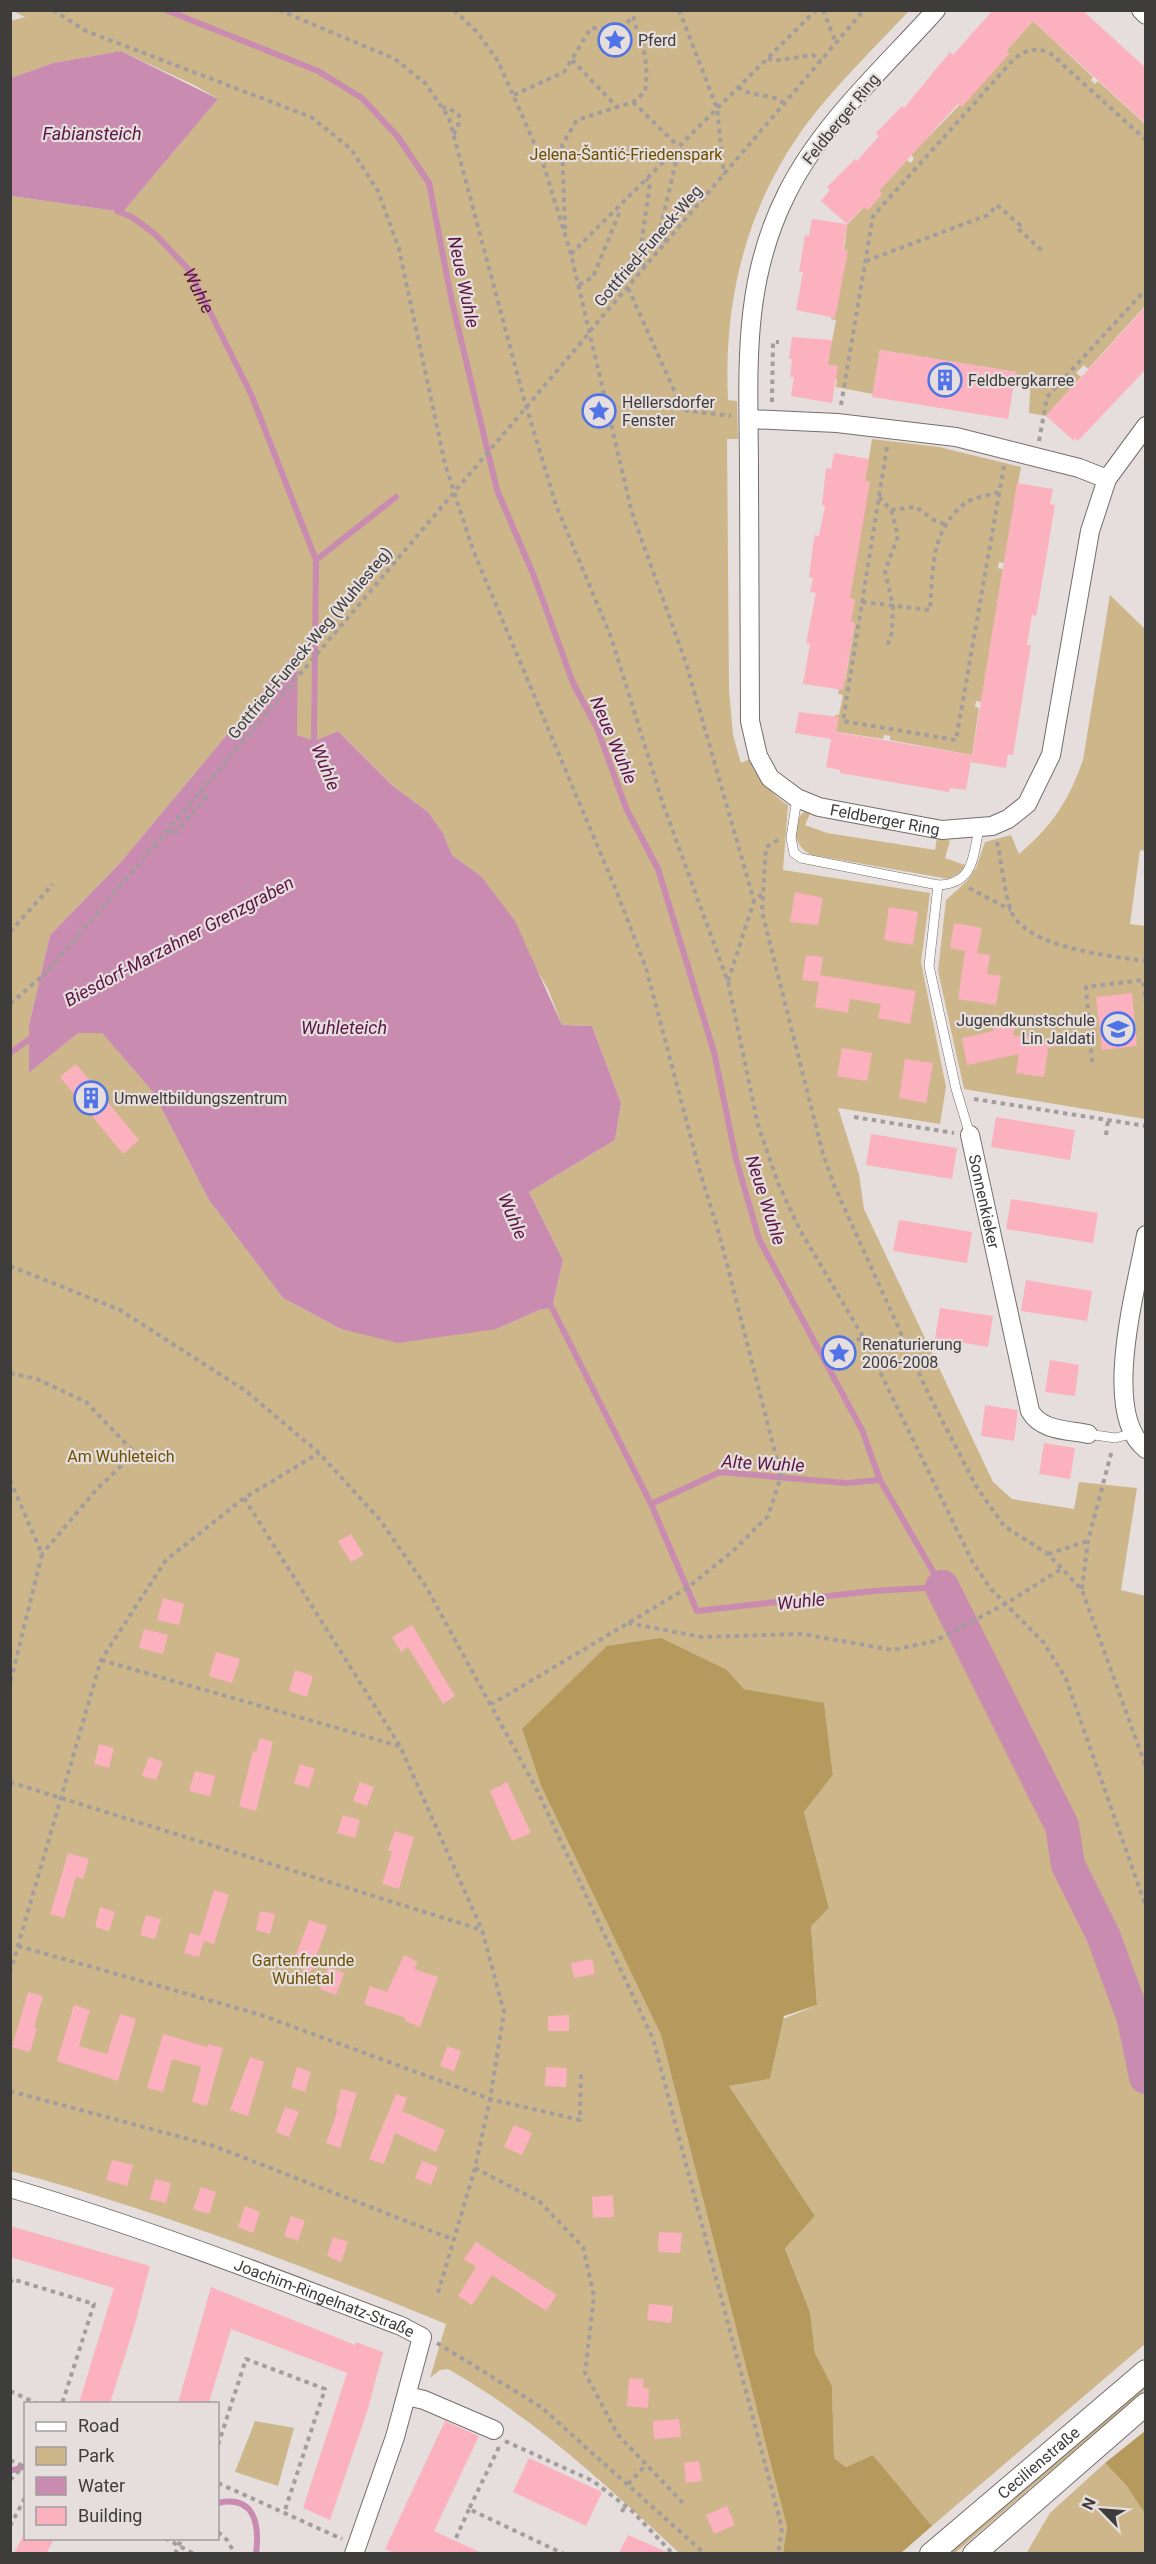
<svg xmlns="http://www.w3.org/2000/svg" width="1156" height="2564" viewBox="0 0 1156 2564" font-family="Roboto,sans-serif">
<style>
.green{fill:#ccb68a;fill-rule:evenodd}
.forest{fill:#b6995c}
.water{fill:#c98cb0}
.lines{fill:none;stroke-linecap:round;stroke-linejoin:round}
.stream{stroke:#c98cb0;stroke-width:6}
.river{stroke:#c98cb0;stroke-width:34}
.building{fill:#fcb2be}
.service-casing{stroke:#736e6c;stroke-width:10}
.minor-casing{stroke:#736e6c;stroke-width:20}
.tertiary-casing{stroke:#736e6c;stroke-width:24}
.path{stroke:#a39d9d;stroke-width:4;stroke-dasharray:4.5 4.5;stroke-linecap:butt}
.service{stroke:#fff;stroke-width:9}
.minor{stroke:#fff;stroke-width:18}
.tertiary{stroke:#fff;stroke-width:22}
.path-bridge{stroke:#a39d9d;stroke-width:4;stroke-dasharray:4.5 4.5;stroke-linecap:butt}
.labels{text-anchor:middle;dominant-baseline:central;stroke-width:4.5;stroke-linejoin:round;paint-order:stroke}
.poi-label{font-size:16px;fill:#3f3c3c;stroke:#e5dedd;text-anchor:start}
.street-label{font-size:16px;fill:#3f3c3c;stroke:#e5dedd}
.park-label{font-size:16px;fill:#6d5000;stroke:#e5dedd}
.water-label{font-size:18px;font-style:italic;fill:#5c1445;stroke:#e5dedd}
</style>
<rect width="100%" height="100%" fill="#e5dedd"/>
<g class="green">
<path d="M11,10L909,11C875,47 838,83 808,122C747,204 723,299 728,400L737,401L738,439H727L729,690L733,735L741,763L752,758C761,778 769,793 788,805L783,870L930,893L921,962L946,1087L940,1124L838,1108L859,1174L864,1209L993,1482L1012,1499L1074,1509L1079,1482L1137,1488L1121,1590L1146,1596L1145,2344L932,2526L873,2455L846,2467L834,2458L832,2386L815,2353L810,2312L785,2247L815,2216L729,2086L770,2079L783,2019L817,2005L811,1925L829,1908L804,1812L833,1775L824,1704L744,1689L727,1670L522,1729L541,1786L661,2035L787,2527L783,2553H679C608,2486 533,2417 448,2369L440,2370L430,2378L446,2324C304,2266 160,2211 11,2171V196L123,212L218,99L196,86L121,51L53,63L11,78L10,21L25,17ZM297,650V735L314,741L338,731L393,786L428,812L443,833L452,855L481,876L548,989L562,1025L592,1026L621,1103L615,1140L529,1192L563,1260L552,1308L539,1310L497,1329H341L283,1298L209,1200L153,1092L102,1033H78L29,1073V1025L50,935L121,862Z"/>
<polygon points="1033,21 1093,77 1091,80 1095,84 1098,81 1145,124 1145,306 1088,369 1084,365 1076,373 1081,377 1046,416 1029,413 1030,390 1025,381 1017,388 1013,388 1016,372 880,350 873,394 836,387 837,379 831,378 837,366 823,364 832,341 836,320 831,319 833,306 837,306 847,225 864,207 868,210 882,194 879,191 907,160 911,163 914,158 911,155 1009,54 1006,51"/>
<polygon points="872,439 939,447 1021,467 1004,563 999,562 998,568 1003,569 981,702 976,701 975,707 979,708 972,755 890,740 890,736 884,735 883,739 832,731 835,715 839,715 843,695 838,694 841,681 845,681 855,623 851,622 846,598 869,482 865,481"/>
<path d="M1110,595L1145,629V851L1140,850L1130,924L1145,926V1119L964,1089L938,971L946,900L967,881L976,868L985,842L1011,835L1019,854C1053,825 1068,802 1083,760Z"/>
<path d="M805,811L810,814L805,825L827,833L935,850L937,837L950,841L945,858L965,865L962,871L949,879L812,855C794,848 789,823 805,811Z"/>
<polygon points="1145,2385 1145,2390 955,2553 949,2554"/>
<polygon points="255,2421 294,2428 278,2486 235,2472"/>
<polygon points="1105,2463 1126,2485 1145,2514 1145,2553 1026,2554 1050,2513"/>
</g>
<g class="forest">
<polygon points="661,1638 727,1670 744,1689 824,1703 833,1775 804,1812 829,1908 811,1926 817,2005 784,2016 770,2079 729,2086 815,2216 785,2248 810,2312 815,2353 832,2386 834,2458 846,2467 873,2455 932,2526 901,2553 783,2553 787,2527 661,2035 541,1786 522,1729 607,1646"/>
<polygon points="1145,2431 1145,2514 1126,2485 1105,2463"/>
</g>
<g class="water">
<polygon points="121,51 218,99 123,212 11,196 11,78 53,63"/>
<polygon points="298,649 297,735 314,741 338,731 393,786 428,812 443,833 452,855 481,876 515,921 562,1025 592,1026 621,1103 615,1140 529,1192 563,1260 552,1308 539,1310 497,1329 398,1343 341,1329 283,1298 209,1200 153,1092 102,1033 78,1033 29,1073 29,1025 50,935 121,862"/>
</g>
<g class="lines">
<g class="stream">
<polyline points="166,10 318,71 362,98 398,137 429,183 452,302 497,490 534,576 573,683 597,728 626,808 658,869 714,1052 736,1159 759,1239 862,1430 880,1480 942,1587 873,1591 697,1611 651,1504 549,1302"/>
<path id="s1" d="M117,211L132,217L155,234L189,270L251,394L316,560L314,741L317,747"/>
<polyline points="316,560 396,497"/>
<polyline points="10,1053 37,1034"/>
<polyline points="651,1504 720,1472 846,1483 880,1480"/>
<polyline points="10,2471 26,2466"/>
<path d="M218,2503C254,2495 260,2523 256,2554"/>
</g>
<polyline class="river" points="942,1587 1062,1826 1068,1865 1103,1935 1134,2019 1146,2077"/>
</g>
<g class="building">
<polygon points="993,10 1082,10 1146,68 1146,124 1033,21 1006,51 1009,54 986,80 962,107 958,104 879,191 882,194 868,210 864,207 847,224 843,249 848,250 835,318 796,310 803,272 799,272 805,235 809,236 812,219 847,224 821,201 830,190 827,187 855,159 857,161 879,136 876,133 902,106 904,108 950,52 953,55"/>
<polygon points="1146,306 1146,369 1078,441 1075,438 1073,440 1046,416"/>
<polygon points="792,337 832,340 828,365 838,366 832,403 791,396 794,377 790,377 792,359 789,359"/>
<polygon points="880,350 1016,372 1008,419 872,397"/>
<polygon points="834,453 869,459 865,481 870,482 850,598 855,599 851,622 855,623 843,690 803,684 810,644 806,643 816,593 810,592 813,578 809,577 813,545 815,535 819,536 825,506 822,505 826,468 831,469"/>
<polygon points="1017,483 1053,489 1050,504 1055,505 1038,606 1036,616 1032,615 1027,645 1031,645 1013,755 1008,754 1006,768 971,762"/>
<polygon points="799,712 839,717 836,732 972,755 966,790 950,788 949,792 840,773 840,770 826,767 831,739 795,733"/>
<polygon points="795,892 823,898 818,925 790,922"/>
<polygon points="889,907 918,912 913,945 884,940"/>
<polygon points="954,923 982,928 977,953 990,955 987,974 1001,976 996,1005 958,999 965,951 976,953 950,948"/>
<polygon points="806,955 823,957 820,975 916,991 910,1024 878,1018 881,1004 850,999 848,1013 815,1007 819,982 802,980"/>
<polygon points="1132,993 1137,1046 1102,1050 1096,997"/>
<polygon points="995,1023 1015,1026 1013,1035 1064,1044 1048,1048 1044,1077 1016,1073 1019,1054 967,1065 962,1038 993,1031"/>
<polygon points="842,1048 872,1053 867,1081 837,1076"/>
<polygon points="905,1059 933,1063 926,1103 899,1098"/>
<polygon points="76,1064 139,1140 123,1154 60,1077"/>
<polygon points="996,1117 1075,1130 1070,1160 991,1147"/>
<polygon points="871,1134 957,1148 952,1179 866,1165"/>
<polygon points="1011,1199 1098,1213 1093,1243 1006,1229"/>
<polygon points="899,1220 972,1232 967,1263 893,1251"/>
<polygon points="1026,1280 1092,1291 1087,1321 1021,1311"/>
<polygon points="940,1308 993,1316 988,1347 935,1338"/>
<polygon points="1050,1360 1079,1365 1075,1396 1045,1392"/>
<polygon points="985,1405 1018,1410 1014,1441 981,1436"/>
<polygon points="1044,1443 1075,1448 1070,1479 1039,1474"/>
<polygon points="351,1534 364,1555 351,1562 338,1541"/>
<polygon points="163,1598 184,1604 179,1625 157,1620"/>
<polygon points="412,1625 455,1696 443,1704 408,1647 401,1652 392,1637"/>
<polygon points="144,1629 168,1635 163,1654 139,1648"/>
<polygon points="216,1652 240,1659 232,1683 209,1676"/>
<polygon points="295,1670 313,1676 307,1697 289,1691"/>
<polygon points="260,1738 273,1742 256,1811 239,1806 253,1751 256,1752"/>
<polygon points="99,1744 114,1748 109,1768 94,1764"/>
<polygon points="149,1757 163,1762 156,1780 142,1776"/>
<polygon points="300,1764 315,1769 309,1788 294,1783"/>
<polygon points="195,1771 215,1776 210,1796 189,1791"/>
<polygon points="360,1782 374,1787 367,1806 353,1801"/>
<polygon points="507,1782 531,1833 512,1841 490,1791"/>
<polygon points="343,1815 360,1820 355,1838 337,1833"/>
<polygon points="395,1831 414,1837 399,1889 382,1884 392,1852 388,1850"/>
<polygon points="68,1853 89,1859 83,1879 76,1877 64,1918 50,1914"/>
<polygon points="214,1890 229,1895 214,1944 204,1941 199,1957 184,1953 190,1933 200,1936"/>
<polygon points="100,1907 115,1912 109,1931 95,1927"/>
<polygon points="260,1911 275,1914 270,1934 256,1930"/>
<polygon points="146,1915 161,1919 155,1939 140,1935"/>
<polygon points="309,1920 327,1926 311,1972 292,1965"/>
<polygon points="404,1955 418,1962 414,1969 438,1977 420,2027 405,2021 406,2018 364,2004 370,1986 387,1992"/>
<polygon points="592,1959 595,1974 574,1978 571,1963"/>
<polygon points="328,1967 344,1973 336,1995 320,1989"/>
<polygon points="28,1992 43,1996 34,2027 37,2028 30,2052 12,2047"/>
<polygon points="74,2005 90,2010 79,2046 107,2054 120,2014 136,2019 118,2081 57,2061"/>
<polygon points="569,2015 569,2031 548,2031 548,2016"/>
<polygon points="163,2034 207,2047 208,2044 223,2048 207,2106 192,2102 201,2067 172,2059 163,2092 147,2088"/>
<polygon points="447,2046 461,2051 454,2071 440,2066"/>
<polygon points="250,2057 264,2062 248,2116 230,2110"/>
<polygon points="297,2067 311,2072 305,2092 291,2087"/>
<polygon points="546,2067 567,2068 566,2087 545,2086"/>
<polygon points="341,2089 357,2093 340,2148 326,2143 338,2109 336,2109"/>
<polygon points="396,2094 407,2098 402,2111 445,2130 436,2152 395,2133 384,2164 369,2159"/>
<polygon points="285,2107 299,2112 289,2137 276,2132"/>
<polygon points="514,2125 532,2133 522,2155 504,2147"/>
<polygon points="112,2160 133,2165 127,2186 106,2180"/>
<polygon points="422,2161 438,2167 431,2185 415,2178"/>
<polygon points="155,2179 171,2183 166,2203 150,2199"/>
<polygon points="201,2187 216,2192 209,2214 193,2209"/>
<polygon points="613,2195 614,2217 593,2218 592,2197"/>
<polygon points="245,2206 260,2212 253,2233 238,2227"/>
<polygon points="291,2216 305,2221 298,2241 284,2236"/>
<polygon points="10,2226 150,2266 135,2324 110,2403 79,2403 114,2288 10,2257"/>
<polygon points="659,2232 682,2233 680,2253 658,2252"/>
<polygon points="333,2237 348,2242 341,2262 327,2256"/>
<polygon points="476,2242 557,2295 546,2311 492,2275 472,2305 458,2296 476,2267 464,2259"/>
<polygon points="211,2287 355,2345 356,2342 383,2352 368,2409 330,2520 303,2508 347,2373 231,2329 209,2403 178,2403"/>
<polygon points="649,2304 673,2306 671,2323 647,2320"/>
<polygon points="629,2378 644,2379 643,2388 649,2389 648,2408 627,2406"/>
<polygon points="679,2419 681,2437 654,2439 653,2421"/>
<polygon points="445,2421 479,2436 434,2531 482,2553 394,2553 385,2549"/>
<polygon points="529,2458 602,2492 586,2526 513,2492"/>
<polygon points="699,2461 702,2481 686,2483 684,2463"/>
<polygon points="727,2506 735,2525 714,2534 706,2515"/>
<polygon points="628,2535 669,2553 619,2553"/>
<polygon points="22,2538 54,2538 47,2553 14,2553"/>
</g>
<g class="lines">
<g class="service-casing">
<g id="service">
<path d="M797,798L791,838L794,853L801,858L938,885C974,884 973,857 979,828"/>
<polyline points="938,885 929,966 956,1089 970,1135"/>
<polyline points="1088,1434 1115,1438 1131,1434"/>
</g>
</g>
<g class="minor-casing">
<g id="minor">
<path id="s2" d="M936,10C884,68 822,123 787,193C740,286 749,375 749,476C749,558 750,640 750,721L758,756L770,778L797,798L819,807L942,830L992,826L1008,819L1027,804L1051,755L1090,531L1107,479L1146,426"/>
<polyline points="1141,10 1146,15"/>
<polyline points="749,419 837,423 956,437 1079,468 1107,479"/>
<path id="s3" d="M970,1135L1030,1411C1041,1431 1068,1430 1088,1434"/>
<path d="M1146,1235C1137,1286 1100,1414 1146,1449"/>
<path id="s4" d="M10,2188C143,2227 272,2277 401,2326L422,2337L395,2437L354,2554"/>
<polyline points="407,2396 424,2400 494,2430"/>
</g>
</g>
<g class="tertiary-casing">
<g id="tertiary">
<path id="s5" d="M931,2554L1146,2371"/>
<polyline points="974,2554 1146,2404"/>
</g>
</g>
<g class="path">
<polyline points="53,10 86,31 311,117 351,149 378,191 399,249 445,464 473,550 616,890 646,968 700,1172 720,1237 781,1476 768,1516 733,1551 687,1588 492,1704"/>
<polyline points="279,10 395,59 426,84 449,118 524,399 556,505 611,637 663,804 728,982 758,1125 778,1183 800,1230 863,1337 973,1563 991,1589 1044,1643 1066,1679 1146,1907"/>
<polyline points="454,10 477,32 498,61 543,163 571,254 632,513 686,663 754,901"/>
<polyline points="679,10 717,108 724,175"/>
<polyline points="823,10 836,43"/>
<polyline points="768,58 773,61 813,55 821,61"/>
<polyline points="572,60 617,107"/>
<path d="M738,87C751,98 771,92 785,104"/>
<polyline points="514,95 564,72 591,28 618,28 632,19"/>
<polyline points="633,102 678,146"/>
<polyline points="442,108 447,107 459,115 458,129 453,134"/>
<path d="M565,229L562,145L577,120L633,102L645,92C647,75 647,60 642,43C639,32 632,23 634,10"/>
<polyline points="667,242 659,234 677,157 672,153"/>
<polyline points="571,254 816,10"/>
<polyline points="866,261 988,215 997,205 1020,225 1017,228 1045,253"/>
<polyline points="645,267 639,260 650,183 646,179"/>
<polyline points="579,285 593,277 620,211 618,207"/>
<polyline points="628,288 683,410 731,416"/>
<polyline points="590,331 864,10"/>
<polyline points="772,402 773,342 779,342"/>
<path d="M841,405L873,216L1014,59C1027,49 1035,47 1050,53L1146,140"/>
<polyline points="1039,441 1047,397 1146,289"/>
<polyline points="887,447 843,721 956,740 1004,466"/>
<polyline points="879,497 891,510 898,536 885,571 893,606 892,632 887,647"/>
<polyline points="891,510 916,507 934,520 947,525"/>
<path d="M862,602L930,610C933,571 930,528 967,502C976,497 989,495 999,492"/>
<polyline points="168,830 174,835 206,797 200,792"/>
<polyline points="778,840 766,847 762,912 823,1154 834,1185 928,1393 976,1486 1004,1526 1048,1554 1082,1590 1146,1767"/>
<path d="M997,842C1002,864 1004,890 1011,911C1026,948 1111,956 1146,961"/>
<polyline points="969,888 1011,910"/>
<polyline points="10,932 53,884"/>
<polyline points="728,981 754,901 762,894"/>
<polyline points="10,1004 49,970"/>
<polyline points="1092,1062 1086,987 1143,980 1146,1003"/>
<polyline points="974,1099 1146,1126"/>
<polyline points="854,1117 954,1133"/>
<polyline points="1106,1135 1108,1120"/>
<polyline points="10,1266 120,1310 246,1391 319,1453 380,1520 425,1585 536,1788 653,2039 782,2528 778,2554"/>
<polyline points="841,1349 863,1337"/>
<polyline points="10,1373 37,1379 86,1402 135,1453 97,1489 42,1554"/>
<polyline points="10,1480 42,1554 10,1684"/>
<polyline points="244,1498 400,1746 482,1930 504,2012 490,2099 475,2168 438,2293"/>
<polyline points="1048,1554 1088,1541"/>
<polyline points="1082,1589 1088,1541 1112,1450"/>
<polyline points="628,1623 702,1637 802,1634 893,1650 935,1641 1005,1604 1063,1568"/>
<polyline points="101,1660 399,1746"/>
<polyline points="10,1782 482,1930"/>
<polyline points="18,1946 258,2014 490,2099 580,2120 581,2073"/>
<polyline points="10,1973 101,1660 166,1560 244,1498 319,1453"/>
<polyline points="10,2091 214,2146 452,2239"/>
<polyline points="475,2168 540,2202 583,2247 594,2296 585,2373 618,2435 683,2503"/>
<polyline points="10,2283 12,2279 94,2304 62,2404"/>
<polyline points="437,2343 541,2407 705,2554"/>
<polyline points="10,2391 38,2404"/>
<polyline points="505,2441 593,2481 632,2511 673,2554"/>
<polyline points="218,2445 246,2359 325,2389 284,2513"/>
<polyline points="499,2447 469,2509 564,2554"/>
<polyline points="10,2460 25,2467"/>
<polyline points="10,2480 26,2464"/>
<polyline points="218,2483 342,2539"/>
<polyline points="628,2484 646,2465"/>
<polyline points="622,2512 625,2505"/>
<polyline points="10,2526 26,2496"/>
<polyline points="218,2532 227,2540 235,2554"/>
<polyline points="165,2538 194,2554"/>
<polyline points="456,2538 469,2509"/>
<polyline points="175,2554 182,2538"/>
</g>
<use href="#service" class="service"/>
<use href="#minor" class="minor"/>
<use href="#tertiary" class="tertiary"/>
<polyline class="path-bridge" points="49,970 590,332"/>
</g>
<defs>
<g id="sight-ring" transform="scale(1.725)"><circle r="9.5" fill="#e5dedd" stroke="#5073e7" stroke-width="1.5"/><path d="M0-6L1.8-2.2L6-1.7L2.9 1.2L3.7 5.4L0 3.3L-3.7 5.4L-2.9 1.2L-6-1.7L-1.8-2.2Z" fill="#5073e7"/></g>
<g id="building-ring" transform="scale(1.725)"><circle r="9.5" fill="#e5dedd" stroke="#5073e7" stroke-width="1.5"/><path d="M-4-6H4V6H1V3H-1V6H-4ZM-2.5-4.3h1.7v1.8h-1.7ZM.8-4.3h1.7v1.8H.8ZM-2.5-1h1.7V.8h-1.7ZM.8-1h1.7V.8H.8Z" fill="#5073e7"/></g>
<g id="university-ring" transform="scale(1.725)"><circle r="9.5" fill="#e5dedd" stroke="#5073e7" stroke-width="1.5"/><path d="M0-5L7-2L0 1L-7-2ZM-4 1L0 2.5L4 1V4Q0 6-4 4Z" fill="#5073e7"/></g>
</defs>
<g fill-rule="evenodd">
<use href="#sight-ring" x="615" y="40"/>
<use href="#building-ring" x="945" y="380"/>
<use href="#sight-ring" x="599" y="411"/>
<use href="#university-ring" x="1118" y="1029"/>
<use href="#building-ring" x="91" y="1098"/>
<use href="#sight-ring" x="839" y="1353"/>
</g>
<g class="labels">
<g class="poi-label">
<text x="638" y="40">Pferd</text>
<text x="968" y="380">Feldbergkarree</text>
<text x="622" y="402">Hellersdorfer<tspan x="622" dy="18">Fenster</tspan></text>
<text x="1095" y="1020" text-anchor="end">Jugendkunstschule<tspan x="1095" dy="18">Lin Jaldati</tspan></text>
<text x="114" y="1098">Umweltbildungszentrum</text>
<text x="862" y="1344">Renaturierung<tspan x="862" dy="18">2006-2008</tspan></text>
</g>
<g class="street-label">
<text transform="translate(841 119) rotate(-51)">Feldberger Ring</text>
<text transform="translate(648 246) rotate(-49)">Gottfried-Funeck-Weg</text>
<text transform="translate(310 643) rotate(-50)">Gottfried-Funeck-Weg (Wuhlesteg)</text>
<text stroke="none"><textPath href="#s2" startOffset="956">Feldberger Ring</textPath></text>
<text stroke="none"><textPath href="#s3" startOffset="68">Sonnenkieker</textPath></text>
<text stroke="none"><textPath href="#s4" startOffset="333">Joachim-Ringelnatz-Straße</textPath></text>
<text stroke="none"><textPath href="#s5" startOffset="141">Cecilienstraße</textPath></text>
</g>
<g class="park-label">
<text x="626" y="154">Jelena-Šantić-Friedenspark</text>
<text x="121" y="1456">Am Wuhleteich</text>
<text x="303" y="1960">Gartenfreunde<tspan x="303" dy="18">Wuhletal</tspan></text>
</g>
<g class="water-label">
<text x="92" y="133">Fabiansteich</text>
<text transform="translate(464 282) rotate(78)">Neue Wuhle</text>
<text stroke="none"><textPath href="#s1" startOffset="117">Wuhle</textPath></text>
<text transform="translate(614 740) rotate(67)">Neue Wuhle</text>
<text transform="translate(326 767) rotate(68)">Wuhle</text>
<text transform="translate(179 941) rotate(-28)">Biesdorf-Marzahner Grenzgraben</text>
<text x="344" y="1027">Wuhleteich</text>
<text transform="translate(766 1200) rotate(72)">Neue Wuhle</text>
<text transform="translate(513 1216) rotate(67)">Wuhle</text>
<text transform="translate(763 1463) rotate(3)">Alte Wuhle</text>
<text transform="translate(801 1601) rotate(-6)">Wuhle</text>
</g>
</g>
<rect width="1156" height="2564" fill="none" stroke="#3f3c3c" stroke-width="24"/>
<rect x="24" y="2402" width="195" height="138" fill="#e5dedd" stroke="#a39d9d" stroke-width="1.5"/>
<rect x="36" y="2422" width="30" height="9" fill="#ffffff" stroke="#a39d9d" stroke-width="1.5"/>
<text x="78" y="2432" font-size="18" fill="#3f3c3c">Road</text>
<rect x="36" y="2447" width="30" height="18" fill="#ccb68a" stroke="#a39d9d" stroke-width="1.5"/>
<text x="78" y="2462" font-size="18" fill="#3f3c3c">Park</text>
<rect x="36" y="2477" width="30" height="18" fill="#c98cb0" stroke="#a39d9d" stroke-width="1.5"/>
<text x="78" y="2492" font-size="18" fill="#3f3c3c">Water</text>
<rect x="36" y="2507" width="30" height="18" fill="#fcb2be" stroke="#a39d9d" stroke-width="1.5"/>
<text x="78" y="2522" font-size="18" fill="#3f3c3c">Building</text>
<g transform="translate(1102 2510) rotate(295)" stroke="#e5dedd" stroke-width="4.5" paint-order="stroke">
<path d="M0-4.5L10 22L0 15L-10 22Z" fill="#3f3c3c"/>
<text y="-9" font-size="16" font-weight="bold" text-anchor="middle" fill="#3f3c3c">N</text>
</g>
</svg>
